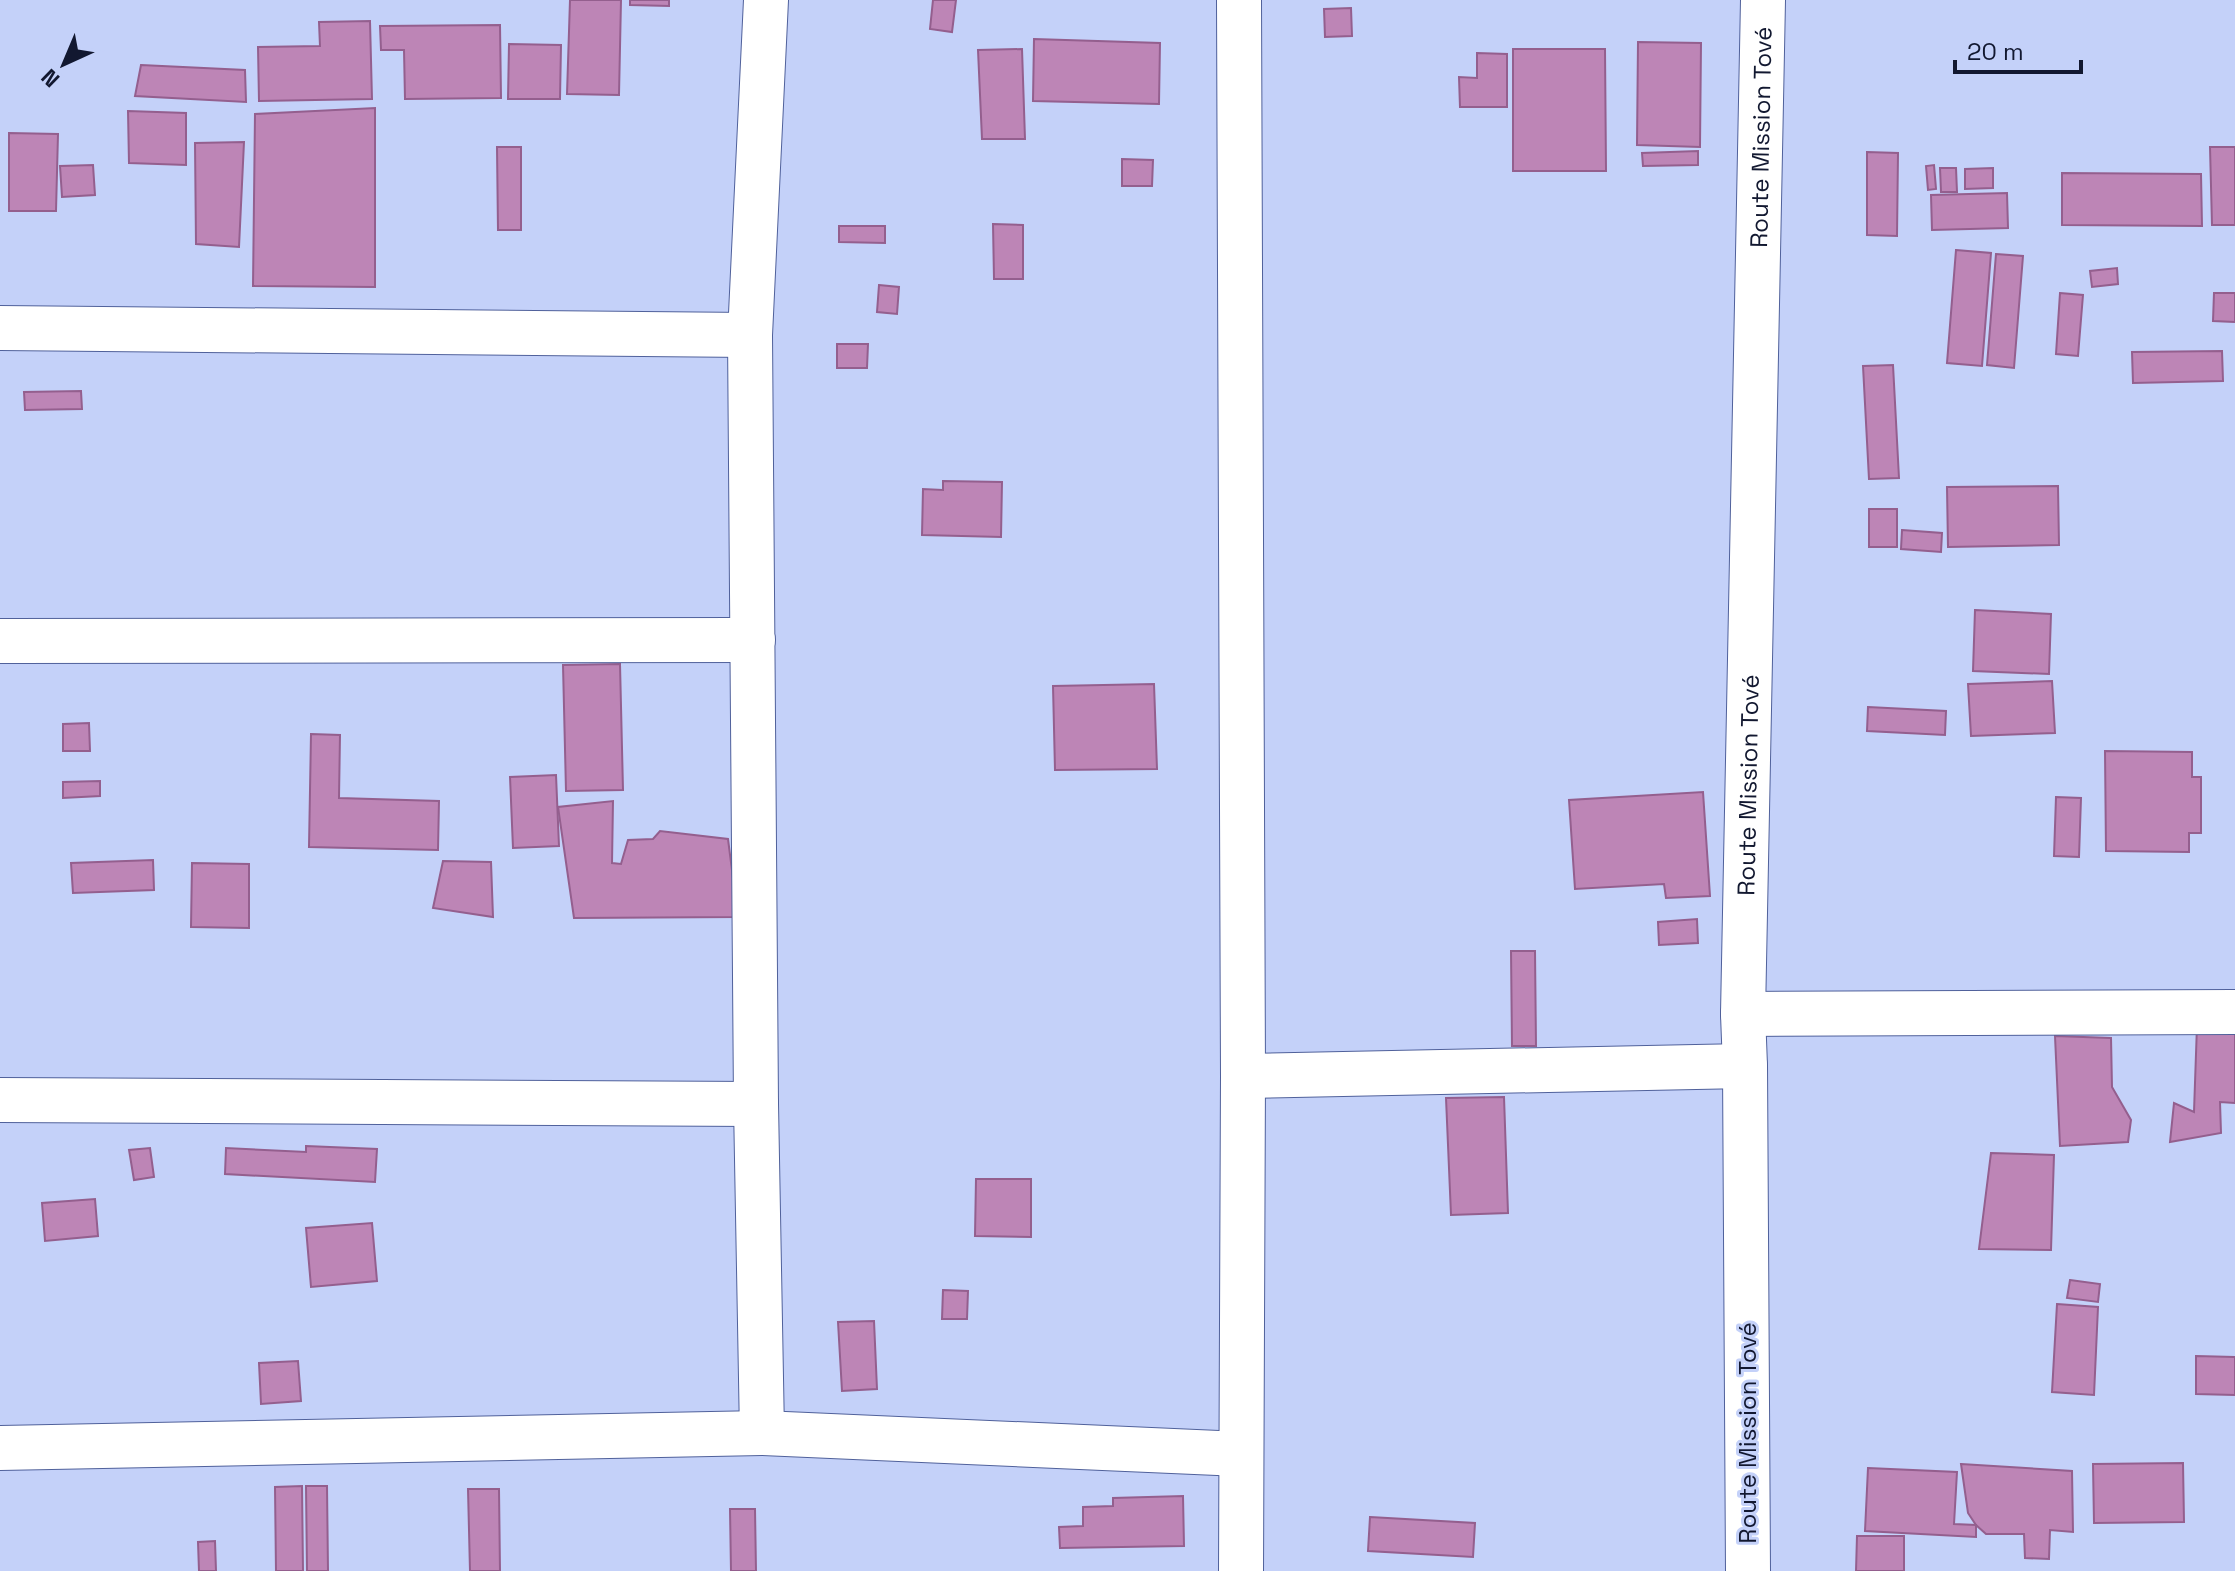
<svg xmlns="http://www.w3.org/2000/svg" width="2235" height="1571" viewBox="0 0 2235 1571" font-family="'Space Grotesk',sans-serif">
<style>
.building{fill:#bd85b6;stroke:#945f8e;stroke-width:2}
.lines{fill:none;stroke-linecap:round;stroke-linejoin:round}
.minor-casing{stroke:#50619b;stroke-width:46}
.minor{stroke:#fff;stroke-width:44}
.labels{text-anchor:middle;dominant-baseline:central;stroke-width:6;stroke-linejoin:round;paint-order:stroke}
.street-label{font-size:24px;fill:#121830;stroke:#c4d1f9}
</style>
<rect width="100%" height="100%" fill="#c4d1f9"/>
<g class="building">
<polygon points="570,0 621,0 619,95 567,94"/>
<polygon points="630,0 669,0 669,6 630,5"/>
<polygon points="933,0 956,0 952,32 930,29"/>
<polygon points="1351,8 1352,36 1325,37 1324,9"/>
<polygon points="370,21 372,99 259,101 258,47 320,46 319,22"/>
<polygon points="500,25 501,98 405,99 404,50 381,50 380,26"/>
<polygon points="1034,39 1160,43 1159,104 1033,101"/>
<polygon points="1638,42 1701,43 1700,147 1637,145"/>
<polygon points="509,44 561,45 560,99 508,99"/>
<polygon points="1022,49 1025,139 982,139 978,50"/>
<polygon points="1513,49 1605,49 1606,171 1513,171"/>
<polygon points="1477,53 1507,54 1507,107 1460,107 1459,77 1477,78"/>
<polygon points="141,65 245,70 246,102 135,96"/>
<polygon points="375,108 375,287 253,286 255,114"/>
<polygon points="128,111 186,113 186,165 129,163"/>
<polygon points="9,133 58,134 56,211 9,211"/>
<polygon points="244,142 239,247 196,244 195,143"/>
<polygon points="497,147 521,147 521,230 498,230"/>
<polygon points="2210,147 2235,147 2235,225 2212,225"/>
<polygon points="1698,151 1698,165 1643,166 1642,153"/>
<polygon points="1867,152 1898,153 1897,236 1867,235"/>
<polygon points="1122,159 1153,160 1152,186 1122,186"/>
<polygon points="93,165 95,195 62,197 60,166"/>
<polygon points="1934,165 1936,189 1928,190 1926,166"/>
<polygon points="1940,168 1956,168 1957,192 1941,192"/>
<polygon points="1993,168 1993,188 1965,189 1965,169"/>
<polygon points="2062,173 2201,174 2202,226 2062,225"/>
<polygon points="2007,193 2008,228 1932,230 1931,195"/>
<polygon points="993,224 1023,225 1023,279 994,279"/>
<polygon points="839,226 885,226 885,243 839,242"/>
<polygon points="1956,250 1991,253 1982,366 1947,363"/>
<polygon points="1996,254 2023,256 2014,368 1987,365"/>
<polygon points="2117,268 2118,284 2092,287 2090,271"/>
<polygon points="879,285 899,287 897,314 877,312"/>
<polygon points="2060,293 2083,295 2078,356 2056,354"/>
<polygon points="2214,293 2235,293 2235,322 2213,321"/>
<polygon points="837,344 868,344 867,368 837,368"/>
<polygon points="2222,351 2223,381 2133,383 2132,352"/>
<polygon points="1893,365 1899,478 1869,479 1863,366"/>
<polygon points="81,391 82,409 25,410 24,392"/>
<polygon points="943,481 1002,482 1001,537 922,535 923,489 943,490"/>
<polygon points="2058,486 2059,545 1948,547 1947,487"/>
<rect x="1869" y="509" width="28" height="38"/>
<polygon points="1902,530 1942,533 1941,552 1901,549"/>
<polygon points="1975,610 2051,614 2049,674 1973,671"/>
<polygon points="620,664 623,790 566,791 563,665"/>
<polygon points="2052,681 2055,733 1971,736 1968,684"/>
<polygon points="1154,684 1157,769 1055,770 1053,686"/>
<polygon points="1868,707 1946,711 1945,735 1867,731"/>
<polygon points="89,723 90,751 63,751 63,724"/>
<polygon points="311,734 340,735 339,798 439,801 438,850 309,847"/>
<polygon points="2105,751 2192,752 2192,777 2201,777 2201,833 2189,833 2189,852 2106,851"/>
<polygon points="556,775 559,846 513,848 510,777"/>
<polygon points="100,781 100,796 63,798 63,782"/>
<polygon points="1703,792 1710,896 1666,898 1664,884 1575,889 1569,800"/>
<polygon points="2056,797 2081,798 2079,857 2054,856"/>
<polygon points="613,801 612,863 621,864 628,840 653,839 660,831 728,839 738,917 574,918 558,807"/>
<polygon points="153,860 154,890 73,893 71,863"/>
<polygon points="443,861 491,862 493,917 433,908"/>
<polygon points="192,863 249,864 249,928 191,927"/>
<polygon points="1697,919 1698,943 1659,945 1658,922"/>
<polygon points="1511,951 1535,951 1536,1046 1512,1046"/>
<polygon points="2197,1025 2235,1028 2235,1103 2220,1102 2221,1133 2170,1142 2174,1103 2194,1112"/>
<polygon points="2055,1036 2111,1038 2112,1087 2131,1120 2128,1142 2060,1146"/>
<polygon points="1504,1097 1508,1213 1451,1215 1446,1098"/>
<polygon points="306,1146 377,1149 375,1182 225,1174 226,1148 306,1152"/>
<polygon points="150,1148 154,1177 134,1180 129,1150"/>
<polygon points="1991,1153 2054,1155 2051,1250 1979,1249"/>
<polygon points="976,1179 1031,1179 1031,1237 975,1236"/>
<polygon points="95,1199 98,1236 45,1241 42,1203"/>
<polygon points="372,1223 377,1281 311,1287 306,1228"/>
<polygon points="2070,1280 2100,1284 2098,1302 2067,1298"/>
<polygon points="943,1290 968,1291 967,1319 942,1319"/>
<polygon points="2057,1304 2098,1307 2094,1395 2052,1392"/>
<polygon points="874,1321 877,1389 842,1391 838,1322"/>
<polygon points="2196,1356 2235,1357 2235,1395 2196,1394"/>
<polygon points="298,1361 301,1401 261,1404 259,1363"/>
<polygon points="2183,1463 2184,1522 2094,1523 2093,1464"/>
<polygon points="1961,1464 2072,1471 2073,1532 2050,1530 2049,1559 2025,1558 2024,1534 1986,1534 1976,1525 1968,1513"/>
<polygon points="1868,1468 1957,1472 1954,1524 1976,1525 1976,1537 1865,1531"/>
<polygon points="302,1486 303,1571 276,1571 275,1487"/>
<polygon points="306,1486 327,1486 328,1571 307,1571"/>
<polygon points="468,1489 499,1489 500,1571 470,1571"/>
<polygon points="1183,1496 1184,1546 1060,1548 1059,1527 1083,1526 1083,1507 1113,1506 1113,1498"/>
<polygon points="730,1509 755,1509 756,1571 731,1571"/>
<polygon points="1370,1517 1475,1523 1473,1557 1368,1551"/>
<polygon points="1857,1536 1904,1536 1904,1571 1856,1571"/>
<polygon points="215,1541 216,1571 199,1571 198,1542"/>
</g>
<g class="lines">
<g class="minor-casing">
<g id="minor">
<polyline points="1239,0 1243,1076 1241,1571"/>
<polyline points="0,328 750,335"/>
<polyline points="0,641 753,640"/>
<polyline points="1743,1014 2235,1012"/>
<polyline points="1243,1076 1745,1066"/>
<polyline points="0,1100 756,1104"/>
<polyline points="762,1433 756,1104 750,335 766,0"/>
<polyline points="0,1448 762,1433 1241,1454"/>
<path id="s1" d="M1748,1571L1745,1066L1743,1014L1763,0"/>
</g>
</g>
<use href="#minor" class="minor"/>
</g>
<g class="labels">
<g class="street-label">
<text stroke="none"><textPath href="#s1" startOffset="1434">Route Mission Tové</textPath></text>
<text stroke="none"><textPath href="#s1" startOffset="786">Route Mission Tové</textPath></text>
<text transform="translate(1747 1433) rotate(-90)">Route Mission Tové</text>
</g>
</g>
<g transform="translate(64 64) rotate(224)" stroke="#c4d1f9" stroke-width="6" paint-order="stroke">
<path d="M0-6L14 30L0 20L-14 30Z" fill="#121830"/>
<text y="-12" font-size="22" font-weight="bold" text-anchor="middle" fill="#121830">N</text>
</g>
<path d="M1955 60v12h126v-12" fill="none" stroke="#121830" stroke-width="4"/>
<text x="1967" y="60" font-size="24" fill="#121830" stroke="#c4d1f9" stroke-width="6" paint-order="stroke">20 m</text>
</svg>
